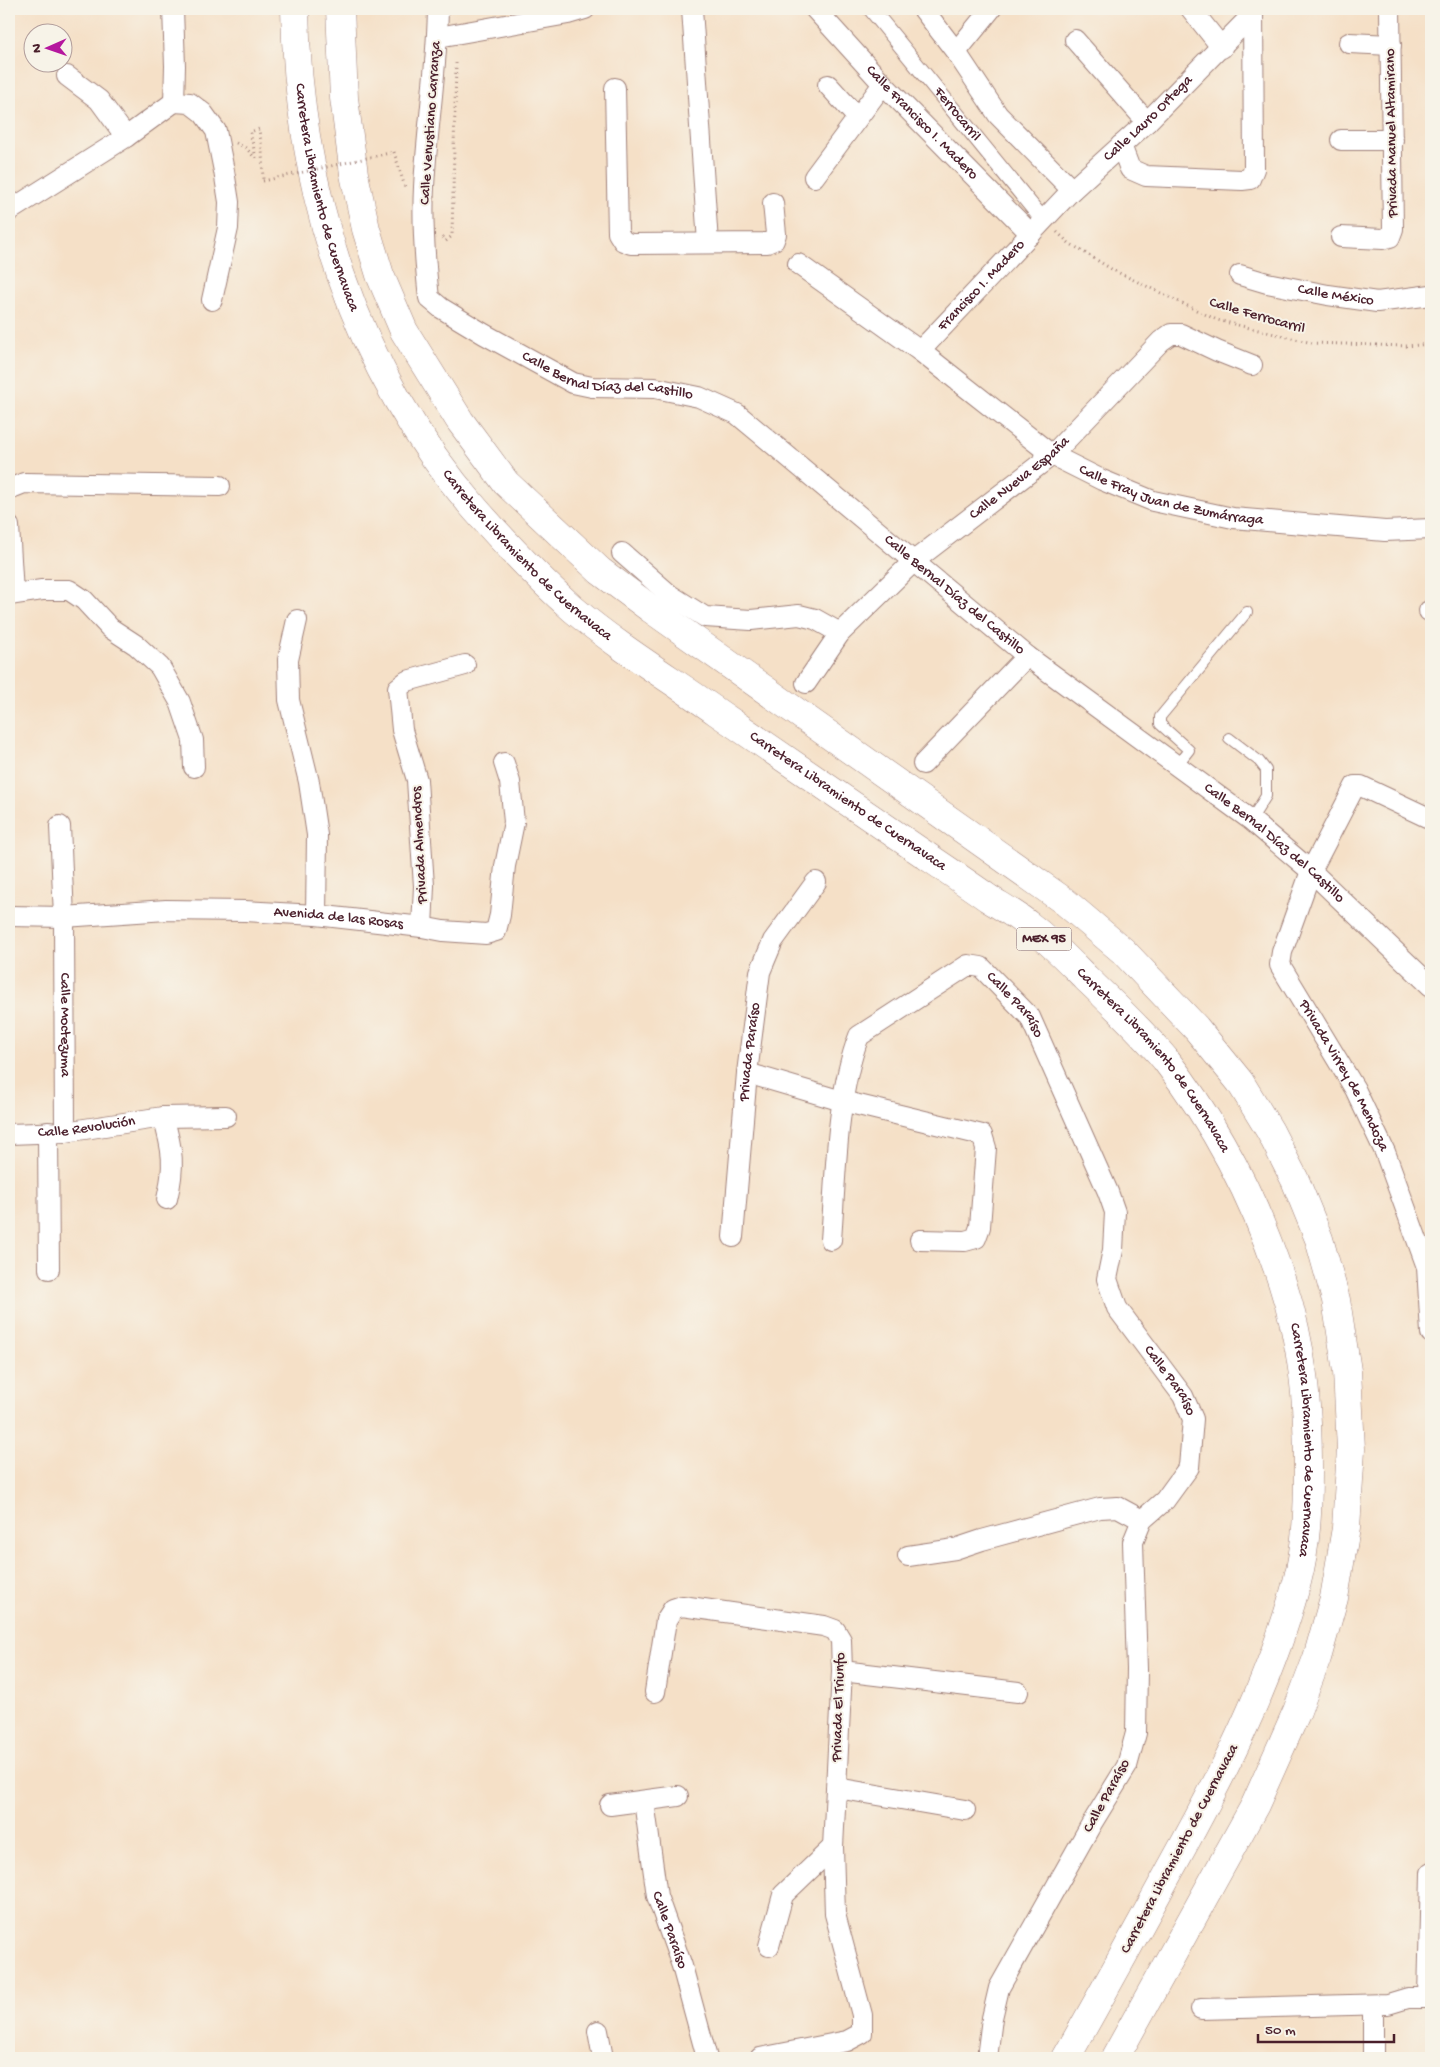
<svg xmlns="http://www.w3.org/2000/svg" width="1440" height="2067" viewBox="0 0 1440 2067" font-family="'Gochi Hand',sans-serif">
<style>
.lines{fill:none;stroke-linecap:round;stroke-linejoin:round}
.service-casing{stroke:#a08079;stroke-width:12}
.pedestrian-casing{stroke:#a08079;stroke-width:17}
.minor-casing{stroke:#a08079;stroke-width:22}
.trunk-casing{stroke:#a08079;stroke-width:29}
.path{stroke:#a08079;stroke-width:3;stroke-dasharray:1 4;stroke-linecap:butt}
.service{stroke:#fff;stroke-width:10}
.pedestrian{stroke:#fff;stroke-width:15}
.minor{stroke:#fff;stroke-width:20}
.trunk{stroke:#fff;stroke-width:28}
.path-bridge{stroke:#a08079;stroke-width:3;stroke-dasharray:1 4;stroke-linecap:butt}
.labels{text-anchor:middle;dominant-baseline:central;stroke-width:4;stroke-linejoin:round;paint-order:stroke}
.shield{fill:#f7f3e8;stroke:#7e5f64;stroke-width:1}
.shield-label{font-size:14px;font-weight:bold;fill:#4a1f2b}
.street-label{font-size:15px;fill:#4a1f2b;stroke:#f7f3e8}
</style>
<rect width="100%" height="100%" fill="#f7f3e8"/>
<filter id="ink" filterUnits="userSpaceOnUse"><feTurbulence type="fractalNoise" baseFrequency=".02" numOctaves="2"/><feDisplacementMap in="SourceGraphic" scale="10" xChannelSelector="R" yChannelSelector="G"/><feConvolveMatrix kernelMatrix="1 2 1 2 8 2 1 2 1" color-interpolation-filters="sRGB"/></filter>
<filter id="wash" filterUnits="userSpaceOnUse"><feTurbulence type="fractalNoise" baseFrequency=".0096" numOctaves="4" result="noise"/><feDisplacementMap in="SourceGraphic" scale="20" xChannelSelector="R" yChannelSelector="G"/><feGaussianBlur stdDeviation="1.12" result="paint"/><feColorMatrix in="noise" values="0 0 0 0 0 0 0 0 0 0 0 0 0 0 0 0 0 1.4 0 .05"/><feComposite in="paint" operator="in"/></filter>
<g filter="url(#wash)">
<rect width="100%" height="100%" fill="#f5e0c7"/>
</g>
<g filter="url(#ink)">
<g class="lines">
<g class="service-casing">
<g id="service">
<polyline points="1229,738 1259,761 1266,770 1266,796 1251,820"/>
<polyline points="1177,765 1189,750 1160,724 1160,717 1247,612"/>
</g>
</g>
<g class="pedestrian-casing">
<g id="pedestrian">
<path id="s1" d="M871,9L1043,220"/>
</g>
</g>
<g class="minor-casing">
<g id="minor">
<polyline points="173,9 175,66 174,102"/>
<path id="s2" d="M438,9C437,69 427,128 424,187C422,224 425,262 429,298L441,308L484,334L573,383L592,387L655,388L699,397L737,414L1027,656L1251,820L1311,871L1431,986"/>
<polyline points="692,9 708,243"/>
<path id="s3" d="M815,9L883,84L1031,234"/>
<polyline points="923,9 956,52 998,115 1072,190"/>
<polyline points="1191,9 1222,48"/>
<polyline points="438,37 568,14 585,9"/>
<polyline points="1075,40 1147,122"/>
<polyline points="1349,43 1391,45"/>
<polyline points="956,52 991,9"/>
<polyline points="67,76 99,100 126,137"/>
<polyline points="828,85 857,117"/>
<polyline points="615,88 618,233 623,241 631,244 767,243 774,240 776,234 773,203"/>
<polyline points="174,102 190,103 203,113 216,131 224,171 229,202 228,228 212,300"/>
<polyline points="1341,140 1393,140"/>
<polyline points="1121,145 1130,169 1146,176 1242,180 1250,179 1254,169 1253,9"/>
<polyline points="814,177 883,84"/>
<polyline points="9,211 126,137 174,102"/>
<polyline points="1341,237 1383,239 1390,237 1393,229 1390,9"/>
<path id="s4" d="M798,264L920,351L1052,455L1102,480L1153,501L1233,518L1385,531L1431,529"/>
<path id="s5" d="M1240,275L1267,283L1328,295L1377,302L1431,295"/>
<path id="s6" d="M920,351L1072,190L1147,122L1253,14"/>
<polyline points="9,489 24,483 220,486"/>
<polyline points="9,526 13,593"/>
<polyline points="622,553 670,595 705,617 751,620 799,615 815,619 840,633"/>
<polyline points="9,595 42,590 69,590 84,600 110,628 136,645 160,667 180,702 193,740 194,767"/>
<polyline points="1429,611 1431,612"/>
<polyline points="297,620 288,660 289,700 309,782 317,835 316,915"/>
<path id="s7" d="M806,683L840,633L914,561L1052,455L1161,341L1171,334H1181L1217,351L1252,365"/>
<polyline points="923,764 1027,656"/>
<path id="s8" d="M1431,819L1361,786H1355L1311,871L1282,952L1280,965L1355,1089L1385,1152L1427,1267L1431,1333"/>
<path id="s9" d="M60,826L64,917L65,1132"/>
<path id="s10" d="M9,916L64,917L166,910L245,911L316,915L422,927L443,931L486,934L496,931L500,915L505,866L514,822L510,782L504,763"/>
<polyline points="422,927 424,886 417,780 402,730 398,688 407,681 465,665"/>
<polyline points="747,1073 842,1101 982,1135 986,1148 980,1227 976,1238 965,1241 920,1240"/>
<path d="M163,1117C173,1150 175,1166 167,1199"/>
<polyline points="48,1132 49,1269"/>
<path id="s11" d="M9,1134L65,1132L163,1117L226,1116"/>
<path id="s12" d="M733,1237L747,1073L760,972L773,941L816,882"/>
<path id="s13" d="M831,1240C836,1176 836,1095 859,1036L968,965L981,967L1030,1017L1108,1192L1115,1212L1113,1250L1107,1279L1117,1308L1183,1396L1193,1419L1189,1467L1165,1500L1142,1520L1133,1542L1137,1669L1136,1733L1127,1766L1092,1823L999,1988L992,2018L987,2058"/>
<polyline points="908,1556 955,1549 982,1540 1100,1508 1118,1507 1142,1520"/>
<polyline points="842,1671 1018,1692"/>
<polyline points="655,1692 666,1620 673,1609 682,1606 824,1626 835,1630 841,1640 842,1671 833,1847 835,1914 862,2015 862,2033 847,2041 760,2058"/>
<polyline points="837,1788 965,1810"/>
<path id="s14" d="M644,1801L657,1896L682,1966L707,2058"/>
<polyline points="610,1805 678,1796"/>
<polyline points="769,1946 783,1895 833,1847"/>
<polyline points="1428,1998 1431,1873"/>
<polyline points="1201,2009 1388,2004 1408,1998 1431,1998"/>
<polyline points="598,2031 603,2058"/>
<polyline points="1373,2058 1373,2005"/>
</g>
</g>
<g class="trunk-casing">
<g id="trunk">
<path id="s15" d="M295,9C298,191 354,370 476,510C506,544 539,579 573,609C618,647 669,678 717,712C783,757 849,803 915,848C940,865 964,881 988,898C1002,907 1017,915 1030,926C1050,941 1068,960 1086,978C1113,1004 1141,1030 1165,1059C1217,1126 1256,1202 1282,1282C1303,1346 1308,1401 1308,1469C1308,1507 1307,1544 1297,1582C1270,1684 1221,1778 1170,1870C1136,1933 1101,1996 1066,2058"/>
<polyline points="340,9 344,98 354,174 366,229 380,275 404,331 460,421 506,483 600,571 651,609 1064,901 1123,951 1196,1028 1240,1082 1270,1131 1295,1180 1319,1239 1336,1300 1347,1371 1351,1449 1346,1528 1334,1598 1317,1658 1297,1711 1255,1805 1115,2058"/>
</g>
</g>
<g class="path">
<polyline points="236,143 246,148 254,157"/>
<polyline points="394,152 405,187"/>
<polyline points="256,158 250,132 259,129 262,149 263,181"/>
<polyline points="1057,232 1069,243 1113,270 1217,320 1312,343 1406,346 1431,344"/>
<polyline points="443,237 446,241 452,236 456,63"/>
</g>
<use href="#service" class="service"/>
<use href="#pedestrian" class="pedestrian"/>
<use href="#minor" class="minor"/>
<use href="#trunk" class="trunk"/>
<polyline class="path-bridge" points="263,181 394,152"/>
</g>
</g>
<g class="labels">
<rect class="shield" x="1016.5" y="927.5" width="55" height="23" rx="4"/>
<g class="shield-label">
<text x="1044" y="939">MEX 95</text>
</g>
<g class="street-label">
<text stroke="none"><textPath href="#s1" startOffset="136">Ferrocarril</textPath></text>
<text stroke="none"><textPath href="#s6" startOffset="326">Calle Lauro Ortega</textPath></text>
<text transform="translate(431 123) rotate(-86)">Calle Venustiano Carranza</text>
<text stroke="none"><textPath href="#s3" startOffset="156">Calle Francisco I. Madero</textPath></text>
<text transform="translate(1392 133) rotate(-91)">Privada Manuel Altamirano</text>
<text stroke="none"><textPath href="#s15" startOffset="192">Carretera Libramiento de Cuernavaca</textPath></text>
<text stroke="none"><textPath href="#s6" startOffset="90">Francisco I. Madero</textPath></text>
<text stroke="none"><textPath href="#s5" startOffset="98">Calle México</textPath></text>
<text transform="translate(1257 316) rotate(16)">Calle Ferrocarril</text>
<text stroke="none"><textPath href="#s2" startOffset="489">Calle Bernal Díaz del Castillo</textPath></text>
<text stroke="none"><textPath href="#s7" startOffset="298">Calle Nueva España</textPath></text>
<text stroke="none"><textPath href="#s4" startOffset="445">Calle Fray Juan de Zumárraga</textPath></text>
<text stroke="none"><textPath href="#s15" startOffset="612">Carretera Libramiento de Cuernavaca</textPath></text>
<text stroke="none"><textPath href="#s2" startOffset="909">Calle Bernal Díaz del Castillo</textPath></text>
<text stroke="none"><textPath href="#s15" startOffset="1018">Carretera Libramiento de Cuernavaca</textPath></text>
<text stroke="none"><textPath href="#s2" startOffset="1314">Calle Bernal Díaz del Castillo</textPath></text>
<text transform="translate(420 845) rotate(-93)">Privada Almendros</text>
<text stroke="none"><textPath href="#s10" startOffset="330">Avenida de las Rosas</textPath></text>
<text stroke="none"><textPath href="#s13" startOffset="401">Calle Paraíso</textPath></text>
<text stroke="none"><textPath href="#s9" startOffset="199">Calle Moctezuma</textPath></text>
<text stroke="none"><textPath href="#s12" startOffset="186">Privada Paraíso</textPath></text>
<text stroke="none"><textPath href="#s15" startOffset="1422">Carretera Libramiento de Cuernavaca</textPath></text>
<text stroke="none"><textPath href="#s8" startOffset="406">Privada Virrey de Mendoza</textPath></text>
<text stroke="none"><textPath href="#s11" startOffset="78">Calle Revolución</textPath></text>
<text stroke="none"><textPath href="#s13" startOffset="821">Calle Paraíso</textPath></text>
<text stroke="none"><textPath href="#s15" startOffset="1842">Carretera Libramiento de Cuernavaca</textPath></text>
<text transform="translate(839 1707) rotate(-88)">Privada El Triunfo</text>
<text transform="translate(1107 1796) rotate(-61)">Calle Paraíso</text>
<text transform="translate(1180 1849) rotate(-62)">Carretera Libramiento de Cuernavaca</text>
<text stroke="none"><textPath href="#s14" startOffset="132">Calle Paraíso</textPath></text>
</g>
</g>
<rect width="1440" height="2067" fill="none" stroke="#f7f3e8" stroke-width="30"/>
<g transform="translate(48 48) rotate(268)"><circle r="24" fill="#f7f3e8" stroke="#b29e9c"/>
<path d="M0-4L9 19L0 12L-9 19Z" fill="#b5179e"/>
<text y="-8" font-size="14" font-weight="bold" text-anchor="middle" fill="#4a1f2b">N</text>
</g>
<path d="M1258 2034v8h136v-8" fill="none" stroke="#4a1f2b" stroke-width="2.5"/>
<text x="1265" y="2034" font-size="15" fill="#4a1f2b" stroke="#f7f3e8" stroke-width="4" paint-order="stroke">50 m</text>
</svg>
